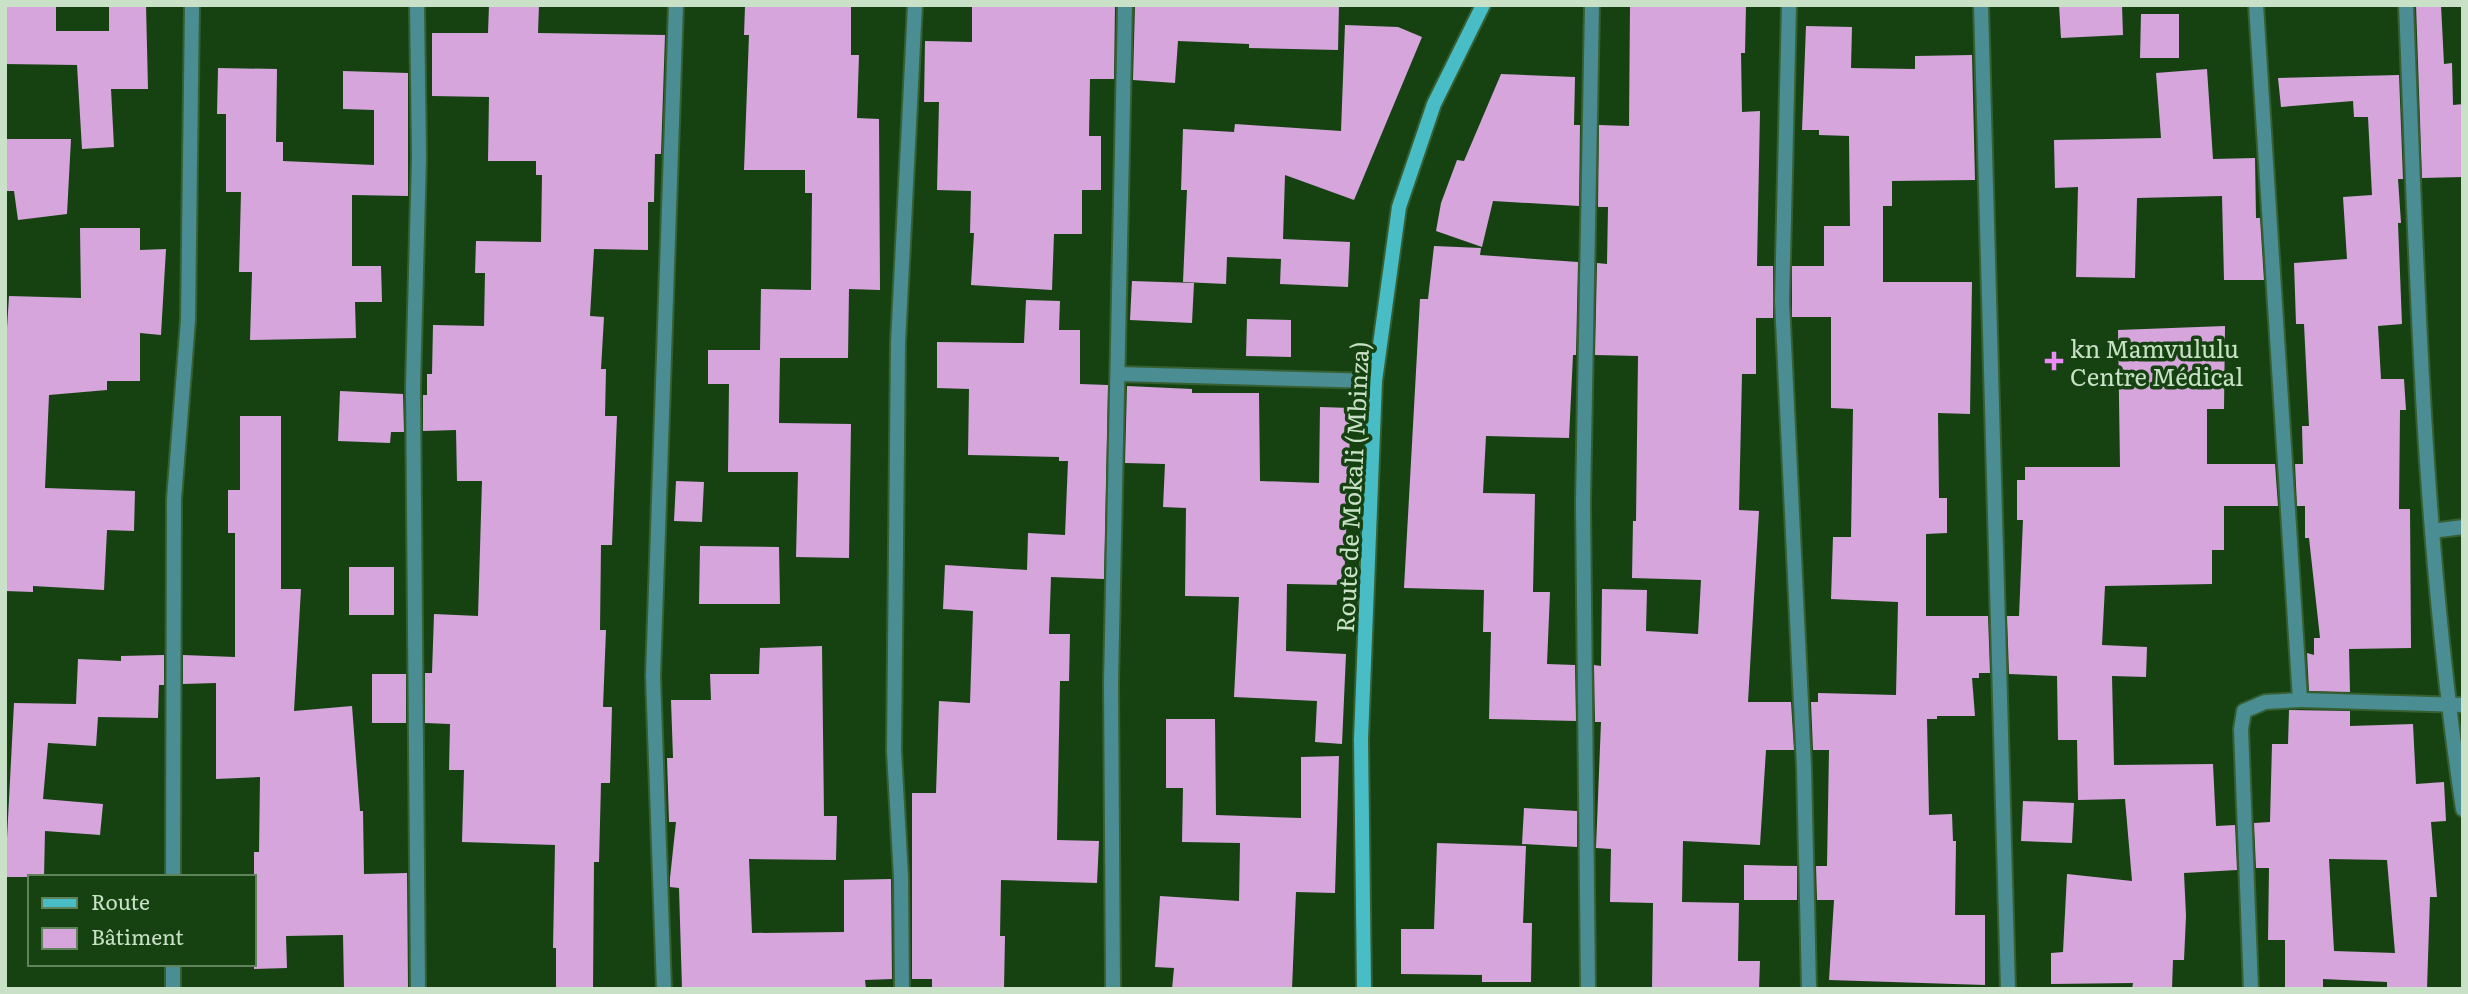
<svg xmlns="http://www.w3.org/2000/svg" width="2468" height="994" viewBox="0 0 2468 994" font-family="Literata,serif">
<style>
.building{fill:#d5a5dc;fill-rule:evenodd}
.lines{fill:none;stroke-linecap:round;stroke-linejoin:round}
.street-casing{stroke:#365f32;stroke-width:18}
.secondary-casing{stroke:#365f32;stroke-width:18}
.street{stroke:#4a8d92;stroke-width:14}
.secondary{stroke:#49bdc6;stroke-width:14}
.poi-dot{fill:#ec8cfb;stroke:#164212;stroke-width:2.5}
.labels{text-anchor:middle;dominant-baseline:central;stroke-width:7;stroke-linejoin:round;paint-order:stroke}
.poi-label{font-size:24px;fill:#c9e1c6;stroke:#164212;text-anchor:start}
.street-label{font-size:24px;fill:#c9e1c6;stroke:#164212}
</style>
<rect width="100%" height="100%" fill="#164212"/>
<g class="building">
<polygon points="5,5 56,5 56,31 109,31 109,5 146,5 148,89 111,89 114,147 82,149 77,65 5,64"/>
<polygon points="489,5 539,5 538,33 665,35 661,154 655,154 654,202 648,202 648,250 594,249 590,316 604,317 601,369 606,369 605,416 617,416 612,545 601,545 600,630 606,630 603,707 612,707 610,783 601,783 599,862 594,862 593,989 556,989 556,948 553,948 555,845 462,842 464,770 449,770 450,724 425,723 425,673 432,673 434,614 478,616 482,481 457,481 456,430 423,431 423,395 427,395 427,374 432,374 433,325 484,326 485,273 475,273 476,241 541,242 542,175 536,175 536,161 488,161 489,97 432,96 432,33 488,33"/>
<polygon points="810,5 851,5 851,55 859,55 857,118 879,119 880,290 849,289 848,358 780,358 779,423 851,424 849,558 796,557 798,472 728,472 729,384 708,384 708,350 760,350 761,289 811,290 812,193 805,193 805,170 744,170 749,35 744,35 745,6"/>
<polygon points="972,5 1115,5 1114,79 1090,79 1089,136 1101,136 1101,190 1082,190 1082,234 1054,234 1052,290 971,285 974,233 970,233 971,191 937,190 939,102 924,102 925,41 972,42"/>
<polygon points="1135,5 1339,5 1338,50 1249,48 1249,44 1178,41 1175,83 1133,80"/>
<polygon points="1630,5 1746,5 1745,53 1741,53 1742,112 1760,111 1757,266 1773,266 1773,318 1756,318 1756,374 1742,374 1739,510 1759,511 1748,702 1791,702 1794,750 1766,750 1760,845 1683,841 1682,902 1739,903 1738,961 1760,961 1759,989 1652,989 1653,903 1610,902 1611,849 1596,848 1601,722 1595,722 1594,665 1601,666 1602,589 1647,590 1646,631 1698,634 1701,580 1632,578 1633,521 1636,521 1638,356 1595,355 1597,263 1607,264 1608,207 1598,207 1599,125 1629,126"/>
<polygon points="2059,5 2122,5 2123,35 2061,38"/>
<polygon points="2416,5 2441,5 2444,64 2452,63 2453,105 2463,104 2463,177 2422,178"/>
<polygon points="2141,14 2179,14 2179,58 2140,58"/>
<polygon points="1345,25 1398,27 1422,37 1354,200 1285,175 1283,239 1350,242 1348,287 1280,284 1281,259 1227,257 1226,284 1183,282 1187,190 1181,190 1183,129 1234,132 1235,124 1341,131"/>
<polygon points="1806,26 1852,27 1851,68 1915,69 1915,56 1972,55 1975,180 1892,181 1892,206 1883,206 1883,282 1972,282 1970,414 1938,413 1939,498 1947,498 1947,533 1926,534 1926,616 1988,616 1990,673 1979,673 1979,678 1972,678 1975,716 1937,716 1937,719 1927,719 1929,815 1952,814 1953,841 1956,841 1955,915 1985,915 1985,985 1829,980 1834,900 1817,900 1816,866 1827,866 1829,750 1813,750 1811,702 1818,702 1818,693 1896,695 1898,602 1831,599 1833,537 1851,537 1853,409 1831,408 1831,317 1792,317 1792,266 1824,266 1824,226 1850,226 1849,136 1819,135 1819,130 1802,130"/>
<polygon points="218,68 277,69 276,142 283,142 283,161 374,165 374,110 343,109 343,71 408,73 408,196 352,195 352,266 381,266 382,302 355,302 356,338 250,340 252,272 239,272 241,192 226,192 226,114 217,114"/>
<polygon points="2207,69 2213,159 2255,158 2256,218 2260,218 2264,280 2224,280 2222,196 2137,198 2135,278 2076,277 2078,187 2055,188 2054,140 2161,138 2156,73"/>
<polygon points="1501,74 1575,77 1574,125 1580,125 1579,206 1493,201 1482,247 1436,231 1441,203 1457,160 1464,161"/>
<polygon points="2399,75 2403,179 2398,179 2401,223 2398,223 2402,324 2378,326 2381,379 2404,379 2406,410 2400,410 2399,509 2410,509 2411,648 2349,649 2350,692 2309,691 2307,653 2314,655 2314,638 2320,638 2309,538 2305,538 2305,506 2297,506 2295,464 2303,464 2302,426 2309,426 2304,324 2296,324 2294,263 2347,259 2343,197 2372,195 2368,117 2354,117 2353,101 2281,107 2278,78"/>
<polygon points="5,139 71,139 67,214 18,220 14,191 5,191"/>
<polygon points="80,228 140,228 140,250 166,249 161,335 140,333 140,381 107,381 107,390 49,395 45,488 135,491 134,531 107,530 104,590 33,586 33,592 5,591 5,360 9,296 81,298"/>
<polygon points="1434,246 1481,248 1480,255 1578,262 1576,355 1573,355 1569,438 1486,436 1483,493 1535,494 1533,592 1550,592 1547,664 1575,665 1576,721 1489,719 1491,632 1483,632 1484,590 1404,588 1420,299 1428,299"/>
<polygon points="1132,281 1194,283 1192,323 1130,320"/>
<polygon points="1026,300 1060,301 1059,330 1080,330 1080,384 1108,385 1104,579 1051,577 1049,634 1070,634 1069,681 1060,681 1057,840 1099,841 1097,883 1001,880 1000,936 1005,936 1004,989 932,989 932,979 912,979 912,793 936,793 939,701 970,703 973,611 943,609 945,565 1027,570 1028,533 1065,535 1068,461 1059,461 1059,457 968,455 969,389 937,388 937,342 1024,343"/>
<polygon points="1247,319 1291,320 1291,357 1246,356"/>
<polygon points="2225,326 2224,409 2207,409 2207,464 2275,464 2278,506 2224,506 2224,550 2212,550 2212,584 2105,586 2102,645 2147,647 2146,677 2112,676 2114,765 2213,764 2216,826 2235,825 2237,870 2184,873 2186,916 2184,960 2173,960 2172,989 2132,989 2133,983 2051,984 2051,953 2063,952 2067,874 2132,881 2125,799 2078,800 2077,740 2058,740 2057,676 2009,674 2007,616 2019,616 2023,520 2017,520 2017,480 2025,480 2025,467 2120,467 2118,330"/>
<polygon points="1127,386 1192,389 1192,393 1259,393 1260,481 1319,483 1320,407 1351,408 1344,585 1287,584 1286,651 1346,654 1342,744 1315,742 1317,701 1234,697 1239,597 1185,596 1186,508 1163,507 1165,464 1125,463"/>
<polygon points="340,391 403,394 404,432 391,432 390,443 338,441"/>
<polygon points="240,416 281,416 281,589 301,589 294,711 352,706 360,811 363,811 364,874 407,873 408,987 344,988 343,935 286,936 287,968 254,969 254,852 259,852 260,777 216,779 216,683 183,684 183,655 235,657 235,533 228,533 228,490 240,490"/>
<polygon points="676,481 704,482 702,522 674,521"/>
<polygon points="700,546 779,547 780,604 699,604"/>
<rect x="349" y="567" width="45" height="48"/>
<polygon points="822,646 824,816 837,816 836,860 749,859 752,933 844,932 844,880 891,879 892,979 865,980 866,989 682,989 679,888 670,887 670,878 676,822 669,822 667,758 673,758 671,700 711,700 710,674 759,674 760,648"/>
<polygon points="164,655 164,685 159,685 158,718 98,717 96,746 48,743 43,799 103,804 100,835 45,831 44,877 5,877 14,703 76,704 78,659 121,661 121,656"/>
<rect x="372" y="674" width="34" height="49"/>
<path d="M2289,710L2350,711V726L2413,724L2416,784L2444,782L2446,821L2431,822L2437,897H2430L2427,989H2387V982L2323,979V989H2285V940H2268L2269,868H2256L2254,823L2270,822L2272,744H2288ZM2329,859L2387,860L2395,953L2334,951Z"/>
<polygon points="1166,719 1215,719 1216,815 1301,818 1301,757 1339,756 1335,893 1296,892 1292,989 1172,989 1174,968 1155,967 1160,896 1239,901 1240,843 1182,842 1183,788 1166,788"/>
<polygon points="2023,801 2074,803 2072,843 2021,841"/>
<polygon points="1524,808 1577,811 1577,847 1522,844"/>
<polygon points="1437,843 1526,846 1523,923 1532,923 1531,982 1482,982 1482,975 1401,974 1401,929 1434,929"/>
<polygon points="1744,865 1797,866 1797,900 1744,900"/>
</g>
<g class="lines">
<g class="street-casing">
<g id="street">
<polyline points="417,5 419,157 413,386 418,989"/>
<polyline points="1789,5 1782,301 1804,767 1809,989"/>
<polyline points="1981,5 2008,989"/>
<path d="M2406,5C2417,274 2423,543 2463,809"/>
<polyline points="1118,374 1375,381"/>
<polyline points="2432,531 2463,527"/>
<polyline points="2300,700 2463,705"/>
<polyline points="173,877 174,499 188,320 192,5"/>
<polyline points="173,989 173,964"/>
<polyline points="664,989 653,676 676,5"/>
<polyline points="902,989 901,877 894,751 898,343 915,5"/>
<polyline points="1113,989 1111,683 1125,5"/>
<polyline points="1588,989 1583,502 1592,5"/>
<polyline points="2251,989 2241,729 2244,711 2265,702 2300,700 2256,5"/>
</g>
</g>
<g class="secondary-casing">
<polyline id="secondary" points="1364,989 1361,739 1375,381 1399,207 1434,104 1483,5"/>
</g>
<use href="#street" class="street"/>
<use href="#secondary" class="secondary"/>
</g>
<path class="poi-dot" d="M2050.5 350.5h7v7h7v7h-7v7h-7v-7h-7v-7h7z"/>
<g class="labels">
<g class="poi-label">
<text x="2070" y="347">kn Mamvululu<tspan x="2070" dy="28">Centre Médical</tspan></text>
</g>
<g class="street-label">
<text transform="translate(1351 487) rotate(-87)">Route de Mokali (Mbinza)</text>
</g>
</g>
<rect width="2468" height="994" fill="none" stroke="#c9e1c6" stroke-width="14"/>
<rect x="28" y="875" width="228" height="91" fill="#164212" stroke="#5e825a" stroke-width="2"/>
<rect x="42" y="898" width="35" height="10" fill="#49bdc6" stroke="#5e825a" stroke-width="2"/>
<text x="91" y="910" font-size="21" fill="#c9e1c6">Route</text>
<rect x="42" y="928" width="35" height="21" fill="#d5a5dc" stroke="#5e825a" stroke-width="2"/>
<text x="91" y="945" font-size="21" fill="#c9e1c6">Bâtiment</text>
</svg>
